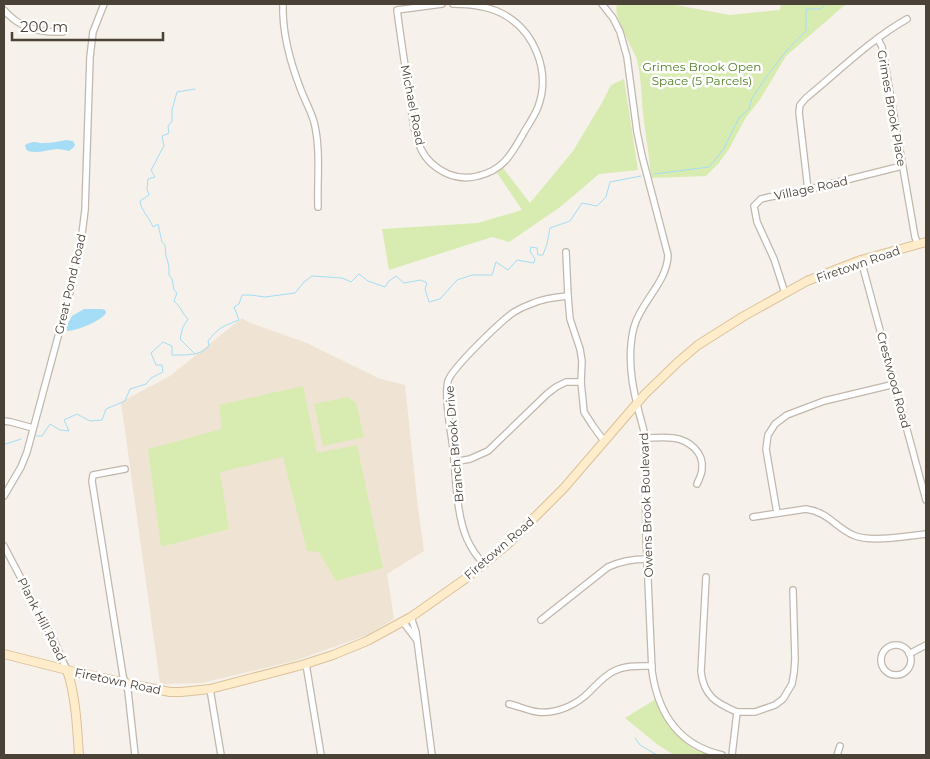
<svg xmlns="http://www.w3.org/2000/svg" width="930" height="759" viewBox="0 0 930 759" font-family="Montserrat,sans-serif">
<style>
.education{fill:#efe4d3}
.green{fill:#d8ecb1}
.water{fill:#a4ddf5}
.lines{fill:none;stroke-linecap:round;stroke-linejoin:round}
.stream{stroke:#a4ddf5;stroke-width:1}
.street-casing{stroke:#c2b7ac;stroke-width:8}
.secondary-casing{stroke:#dbc29a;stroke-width:10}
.street{stroke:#fff;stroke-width:5.5}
.secondary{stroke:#ffeccb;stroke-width:8}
.labels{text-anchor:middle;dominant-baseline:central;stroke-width:5;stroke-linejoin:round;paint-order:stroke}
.park-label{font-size:12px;fill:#538126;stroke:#fff}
.street-label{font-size:12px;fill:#4a4137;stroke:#fff}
</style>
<rect width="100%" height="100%" fill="#f6f1ea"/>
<polygon class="education" points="242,318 248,322 307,343 378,378 405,385 418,508 424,551 387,574 394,619 368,635 294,661 202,683 166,684 160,683 121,402 170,376"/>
<g class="green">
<path d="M617,4H670L730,15L780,10L781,4H846L786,56L761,98L745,119L729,149L718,164L706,176L651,178C650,159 646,140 644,121C641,101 642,80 637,60C633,47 612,16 617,4Z"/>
<polygon points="624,79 638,170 599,174 559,208 509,242 492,237 389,270 382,229 478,223 522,210 497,173 503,168 530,203 573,151 603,101 611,85"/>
<polygon points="303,386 317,453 357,445 383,568 336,581 319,552 307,551 283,457 220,472 229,529 161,547 148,449 222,429 219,405"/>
<polygon points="348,397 356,403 364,437 323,446 314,404"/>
<polygon points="656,699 670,728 693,749 715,755 674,755 658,745 625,718"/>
</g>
<g class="water">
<path d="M66,140L73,141L75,145L74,147L69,151C65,150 61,149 57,149C46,150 38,154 28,151L26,149L25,145C36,139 36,144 45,143C52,143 60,141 66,140Z"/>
<path d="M84,309H102L105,310L106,313C101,321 76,331 67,331L66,327L72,316Z"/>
</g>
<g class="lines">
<g class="stream">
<path d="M195,89L177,92L172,110V121L168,126L169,133L162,136L164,146C159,154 156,162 151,170L155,177L148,179L147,189L149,195L140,201C141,210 149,217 153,227L158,224L162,242L165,245L166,256L169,266V275L172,279L174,290L177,293L174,301C181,307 182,313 188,319L183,327L180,339L195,354"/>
<polyline points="654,174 709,167 723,150 739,118 749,109 752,98 767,76 788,49 806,31 806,9 820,9 826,4"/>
<path d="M36,436H42L50,424L60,430L69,431L64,420L77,414L90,421L102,420L106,409L125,401L130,389L146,384L151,378L163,372L162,365H156L151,353L163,342L172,346V355C185,355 201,356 209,346L208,341C218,328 223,326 239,320L234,307L239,304L242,295H250L265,297L295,293L304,282L312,276L342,278L351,282L359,274L368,281L385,287L389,281L396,276L404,283L421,280L427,283L425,289L429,302L440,299L457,280L472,275H492L496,262L508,270L517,260L534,263L535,259L530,251L531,247L537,248L538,255H543L547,244L550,228L570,221L582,203L597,206L606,197L610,182L641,176"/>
<polyline points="4,444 6,444 21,439"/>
<polyline points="635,738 640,745 657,755"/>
</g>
<g class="street-casing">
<g id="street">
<path d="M283,4C282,34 290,62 301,90C305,101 311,111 314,122C321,149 317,180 318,207"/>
<path d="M442,4L397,10C401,39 405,68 410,97C412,113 413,133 421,149C426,160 437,169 448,174C458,178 467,179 478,176C503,170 511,155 523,134C528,125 534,117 538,107C551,72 535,30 501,13C487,6 469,4 453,4"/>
<path d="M602,4L613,18L620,32L627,57L637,132L642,156L668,255C667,283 641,301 634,327C627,354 631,382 638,408C640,419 644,427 645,438L646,535L652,671C658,713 678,745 722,755"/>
<path d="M4,10C19,28 39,33 62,32"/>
<polyline points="878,39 882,47 915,237 918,245"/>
<path d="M808,190L799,112L800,105L806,98C839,71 870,40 907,19"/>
<polyline points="566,252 568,296 570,319 580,349 582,361 581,382 584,412 593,426 604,441"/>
<polyline points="861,260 926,500"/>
<polyline points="785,293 774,259 757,222 754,206 761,199 769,197 798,192 902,166"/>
<polyline points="4,421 11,422 33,428"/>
<path d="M645,438C654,438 664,437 673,438C689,440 704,452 702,469C702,474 699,479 697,484"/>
<polyline points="454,462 470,459 488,451 547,394 556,387 566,382 581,382"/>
<polyline points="125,469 93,475 92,481 123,676 128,691 135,755"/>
<polyline points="4,496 21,467 27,452 70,292 81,242 85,210 90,57 93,32 104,4"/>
<polyline points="777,513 766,449 768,435 775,424 787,415 824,401 895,384"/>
<path d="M753,517L806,509C828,512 835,527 853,535C869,543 908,536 926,534"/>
<polyline points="4,546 54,641 67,670"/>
<path d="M484,564C477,557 471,548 467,539C456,514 456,476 453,449C451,432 444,396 448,381C452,368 501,321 514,312C519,309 525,306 531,304C542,299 555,297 568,296"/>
<path d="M706,577L701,672C704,696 716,703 737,712"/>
<polyline points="411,617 416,632 432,755"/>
<path d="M541,620L608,567C621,561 633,559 647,559"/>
<polyline points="403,622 416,639"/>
<circle cx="896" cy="660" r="15"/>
<polyline points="909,654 926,645"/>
<polyline points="306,664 321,755"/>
<polyline points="210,689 221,755"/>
<path d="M509,704C518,706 529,711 538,712C555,714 573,706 585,696C595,687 602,677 614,671C626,665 639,666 652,666"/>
<polyline points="732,755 737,712 755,712 775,705 783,699 792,684 794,673 795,659 793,590"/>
<polyline points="837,755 840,746"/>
</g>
</g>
<g class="secondary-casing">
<g id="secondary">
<polyline points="4,654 75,672 125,683 170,692 181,692 210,689 302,665 333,655 367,641 411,617 465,579 508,544 564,488 645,394 678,362 698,345 744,316 807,281 861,260 926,242"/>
<path d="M67,670C76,697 77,727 79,755"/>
</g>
</g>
<use href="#street" class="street"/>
<use href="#secondary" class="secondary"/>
</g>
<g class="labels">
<g class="park-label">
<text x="702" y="66">Grimes Brook Open<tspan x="702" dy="14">Space (5 Parcels)</tspan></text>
</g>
<g class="street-label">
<text transform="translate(413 105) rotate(79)">Michael Road</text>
<text transform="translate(892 108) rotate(80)">Grimes Brook Place</text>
<text transform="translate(811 188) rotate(-12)">Village Road</text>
<text transform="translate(858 264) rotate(-19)">Firetown Road</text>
<text transform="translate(70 284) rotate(-77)">Great Pond Road</text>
<text transform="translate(894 380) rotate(75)">Crestwood Road</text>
<text transform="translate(454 444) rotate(-95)">Branch Brook Drive</text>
<text transform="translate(646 505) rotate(-92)">Owens Brook Boulevard</text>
<text transform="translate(499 548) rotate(-41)">Firetown Road</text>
<text transform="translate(42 619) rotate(63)">Plank Hill Road</text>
<text transform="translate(118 681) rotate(12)">Firetown Road</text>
</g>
</g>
<rect width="930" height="759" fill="none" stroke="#4a4137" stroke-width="10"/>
<path d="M12 32v8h151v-8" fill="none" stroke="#4a4137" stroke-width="2.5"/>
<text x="20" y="32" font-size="15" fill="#4a4137" stroke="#ffffff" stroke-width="4" paint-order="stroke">200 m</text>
</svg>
